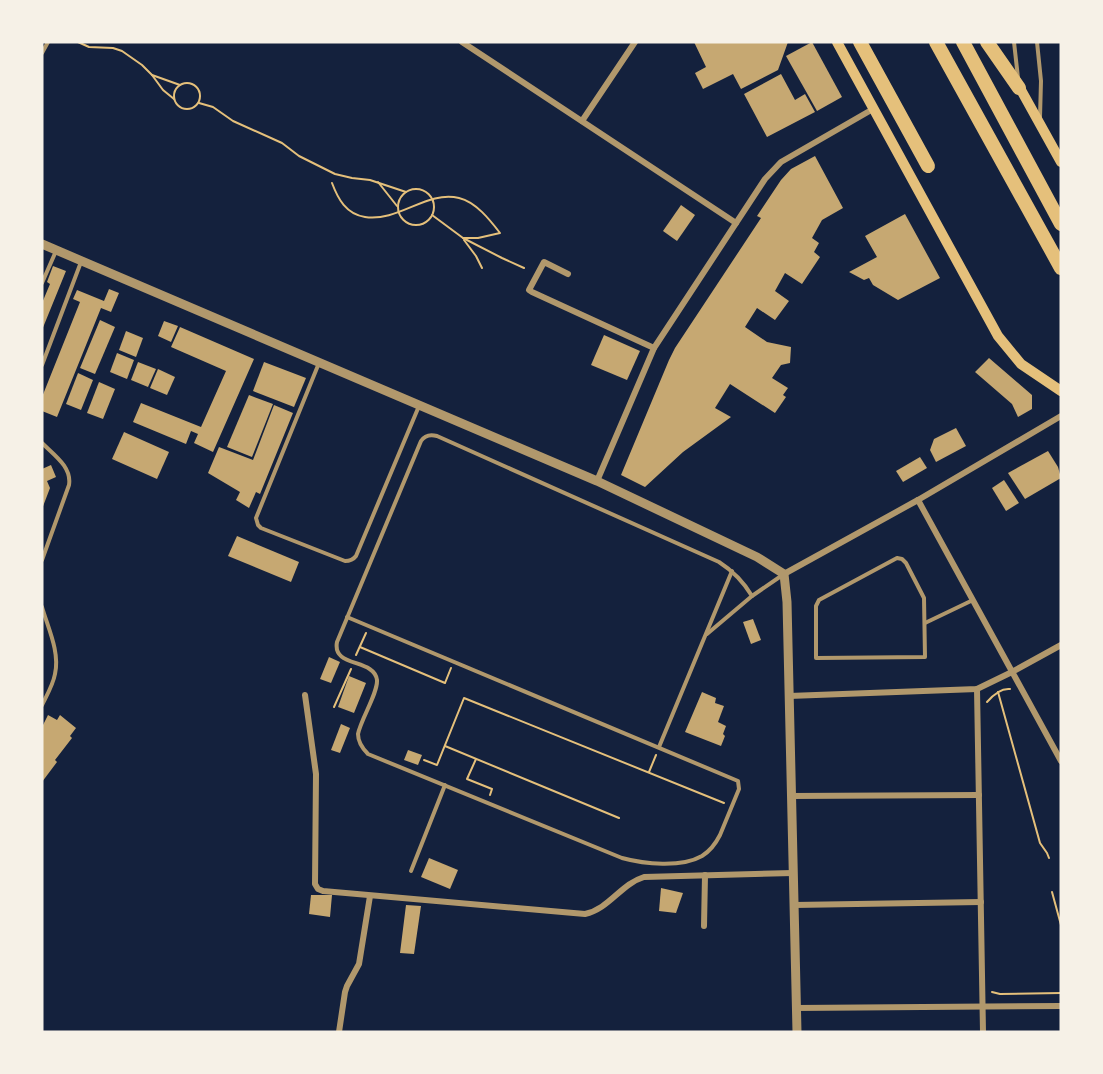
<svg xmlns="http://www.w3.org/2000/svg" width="1103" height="1074" viewBox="0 0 1103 1074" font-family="Merriweather,serif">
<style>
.building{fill:#c6a872}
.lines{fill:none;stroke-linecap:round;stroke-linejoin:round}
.path{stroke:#e5c07b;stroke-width:2}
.service{stroke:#b1986c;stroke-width:4}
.minor{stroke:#b1986c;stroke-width:6}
.tertiary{stroke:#b1986c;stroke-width:9}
.secondary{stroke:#e5c07b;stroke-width:10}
.motorway{stroke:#e5c07b;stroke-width:14}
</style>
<rect width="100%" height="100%" fill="#14213d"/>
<g class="building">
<polygon points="694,42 788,42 778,70 741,89 733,74 703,89 695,73 706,67"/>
<polygon points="812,42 842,97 817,111 786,56"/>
<polygon points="781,74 795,100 805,94 815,112 767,137 744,94"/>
<polygon points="815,156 843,208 822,220 812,238 819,243 814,252 820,257 802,284 785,273 775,291 789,301 775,320 757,308 745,327 767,342 791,347 790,363 781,365 772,378 788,388 783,395 786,397 775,413 730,384 715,408 731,417 683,452 645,487 621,475 669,360 675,348 761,218 757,216 781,180 791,169"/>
<polygon points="681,205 695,215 677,241 663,231"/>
<polygon points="905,214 940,278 898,300 873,285 869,278 864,280 849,272 877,257 865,236"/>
<polygon points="53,266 66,271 42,330 42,303 50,284 47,282"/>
<polygon points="109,289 119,293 111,312 101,308 57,417 42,411 42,397 80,302 73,299 77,290 104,301"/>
<polygon points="100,320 115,327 95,374 80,368"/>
<polygon points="164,321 178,326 171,342 158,336"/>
<polygon points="180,327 254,359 213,452 194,443 198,434 191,431 186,444 133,422 141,403 201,427 226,371 171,347"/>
<polygon points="126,331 143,338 136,357 119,350"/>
<polygon points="604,335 640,351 627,380 591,365"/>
<polygon points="117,353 134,360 127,379 110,372"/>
<polygon points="989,358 1032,395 1032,409 1018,417 1012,404 975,372"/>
<polygon points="138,362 156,369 148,387 131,380"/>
<polygon points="264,362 306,378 294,407 253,391"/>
<polygon points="158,369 175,377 167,395 150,388"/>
<polygon points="78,373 93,380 81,410 66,404"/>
<polygon points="99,382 115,389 103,419 87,413"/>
<polygon points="249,395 273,404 252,457 227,447"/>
<polygon points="274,405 293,413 260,494 256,492 249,508 236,500 240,492 208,473 219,447 253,460"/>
<polygon points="956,428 966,446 936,462 930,450 934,439"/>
<polygon points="124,432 169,452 157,479 112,459"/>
<polygon points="1048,451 1058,467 1061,478 1025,499 1008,473"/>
<polygon points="920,457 927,468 903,482 896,471"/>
<polygon points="51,465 56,477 47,481 50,488 42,509 42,469"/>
<polygon points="1004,480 1019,503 1006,511 992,488"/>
<polygon points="237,536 299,562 291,582 228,556"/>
<polygon points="753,619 761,640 751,644 743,622"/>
<polygon points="329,657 340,662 331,683 320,679"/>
<polygon points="349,676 366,683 354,713 338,707"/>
<polygon points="702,692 716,698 715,703 724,706 718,722 726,726 723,734 725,736 721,746 685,732"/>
<polygon points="48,715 57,720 60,715 76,728 70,736 72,738 55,760 57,762 42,782 42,727"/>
<polygon points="341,724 350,728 340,753 331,750"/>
<polygon points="408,750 422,755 418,765 404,760"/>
<polygon points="429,858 458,870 450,889 421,877"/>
<polygon points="661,888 683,893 676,913 659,911"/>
<polygon points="311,895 332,895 330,917 309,914"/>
<polygon points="406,905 421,906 414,954 400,953"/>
</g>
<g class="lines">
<g class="path">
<polyline points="78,42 89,47 113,48 122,51 142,65 152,75 180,85"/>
<polyline points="152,75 163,90 174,99"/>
<circle cx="187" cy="96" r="13"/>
<polyline points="199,103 213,107 233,121 282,143 299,156 335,174 352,178 370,180 406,192"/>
<polyline points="378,182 397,206"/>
<path d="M332,183C338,199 346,214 365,217C399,222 427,190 459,198C476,202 490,220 500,233L478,238H463"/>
<circle cx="416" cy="207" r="18"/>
<polyline points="432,215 463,238 502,258 524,268"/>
<polyline points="464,240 476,256 482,268"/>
<polyline points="360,647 445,683 451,668"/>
<polyline points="356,655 366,633"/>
<polyline points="998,692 1040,843 1047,853 1049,858"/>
<path d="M987,702C993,695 1001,688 1010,689"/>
<polyline points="334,707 351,669"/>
<polyline points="445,746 619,818"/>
<polyline points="476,759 467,779 492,789 490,795"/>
<polyline points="424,760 437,765 464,698 724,803"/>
<polyline points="649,772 656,755"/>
<polyline points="1052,892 1061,925"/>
<polyline points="992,992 1000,994 1061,993"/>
</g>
<g class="service">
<polyline points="1014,42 1018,78"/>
<polyline points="1037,42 1041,81 1040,117"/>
<polyline points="42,53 48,42"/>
<polyline points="42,283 56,251"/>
<path d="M319,363L256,518L258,525L261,528L345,561C350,561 353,560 356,556L419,406"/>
<polyline points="42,365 81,262"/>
<path d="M42,443C54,455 72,467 69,485L42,560"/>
<polygon points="897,558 902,559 906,563 924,598 925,657 816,658 816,606 819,600"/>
<path d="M42,607C48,628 60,652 55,674C53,685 47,695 42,705"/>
<path d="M347,617L738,781L739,789L720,835C716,843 710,851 702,856C681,868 644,864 622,858L368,754C362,748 358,742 358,734C361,719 378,693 377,680C374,658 332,668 337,642L421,441C425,435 430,434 437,436L719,562C733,571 743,581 752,596"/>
<polyline points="925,623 973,600"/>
<polyline points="707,634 752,596 784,574"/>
<polyline points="659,747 732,571"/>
<polyline points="411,871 445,785"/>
</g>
<g class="minor">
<polyline points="462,42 736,223"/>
<polyline points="582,121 635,42"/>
<polyline points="568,274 544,262 529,290 532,292 654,348"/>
<polyline points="597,481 654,348 765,179 781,162 873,109"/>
<polyline points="918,500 1061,761"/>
<polyline points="784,574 918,500 1061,416"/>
<polyline points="977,689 983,1032"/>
<path d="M305,695L316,774L315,884L318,889L323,891L585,914C609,909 621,884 644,877L793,873"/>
<polyline points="789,696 977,689 1012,672 1061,645"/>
<polyline points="791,796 979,795"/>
<polyline points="794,905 981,902"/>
<polyline points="704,926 705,875"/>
<polyline points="796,1008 1061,1006"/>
<polyline points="339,1032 345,992 347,986 359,964 370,896"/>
</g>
<polyline class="tertiary" points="42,244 597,481 757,557 784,574 787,602 797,1032"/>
<g class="secondary">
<polyline points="837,42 998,336 1021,364 1061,391"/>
<polyline points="1016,81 1061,162"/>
</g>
<g class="motorway">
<polyline points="860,42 928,166"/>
<polyline points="936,42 1061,268"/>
<polyline points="963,42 1061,224"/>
<polyline points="987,42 1019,88"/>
</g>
</g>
<rect width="1103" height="1074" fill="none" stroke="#f6f1e7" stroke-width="87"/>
</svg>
